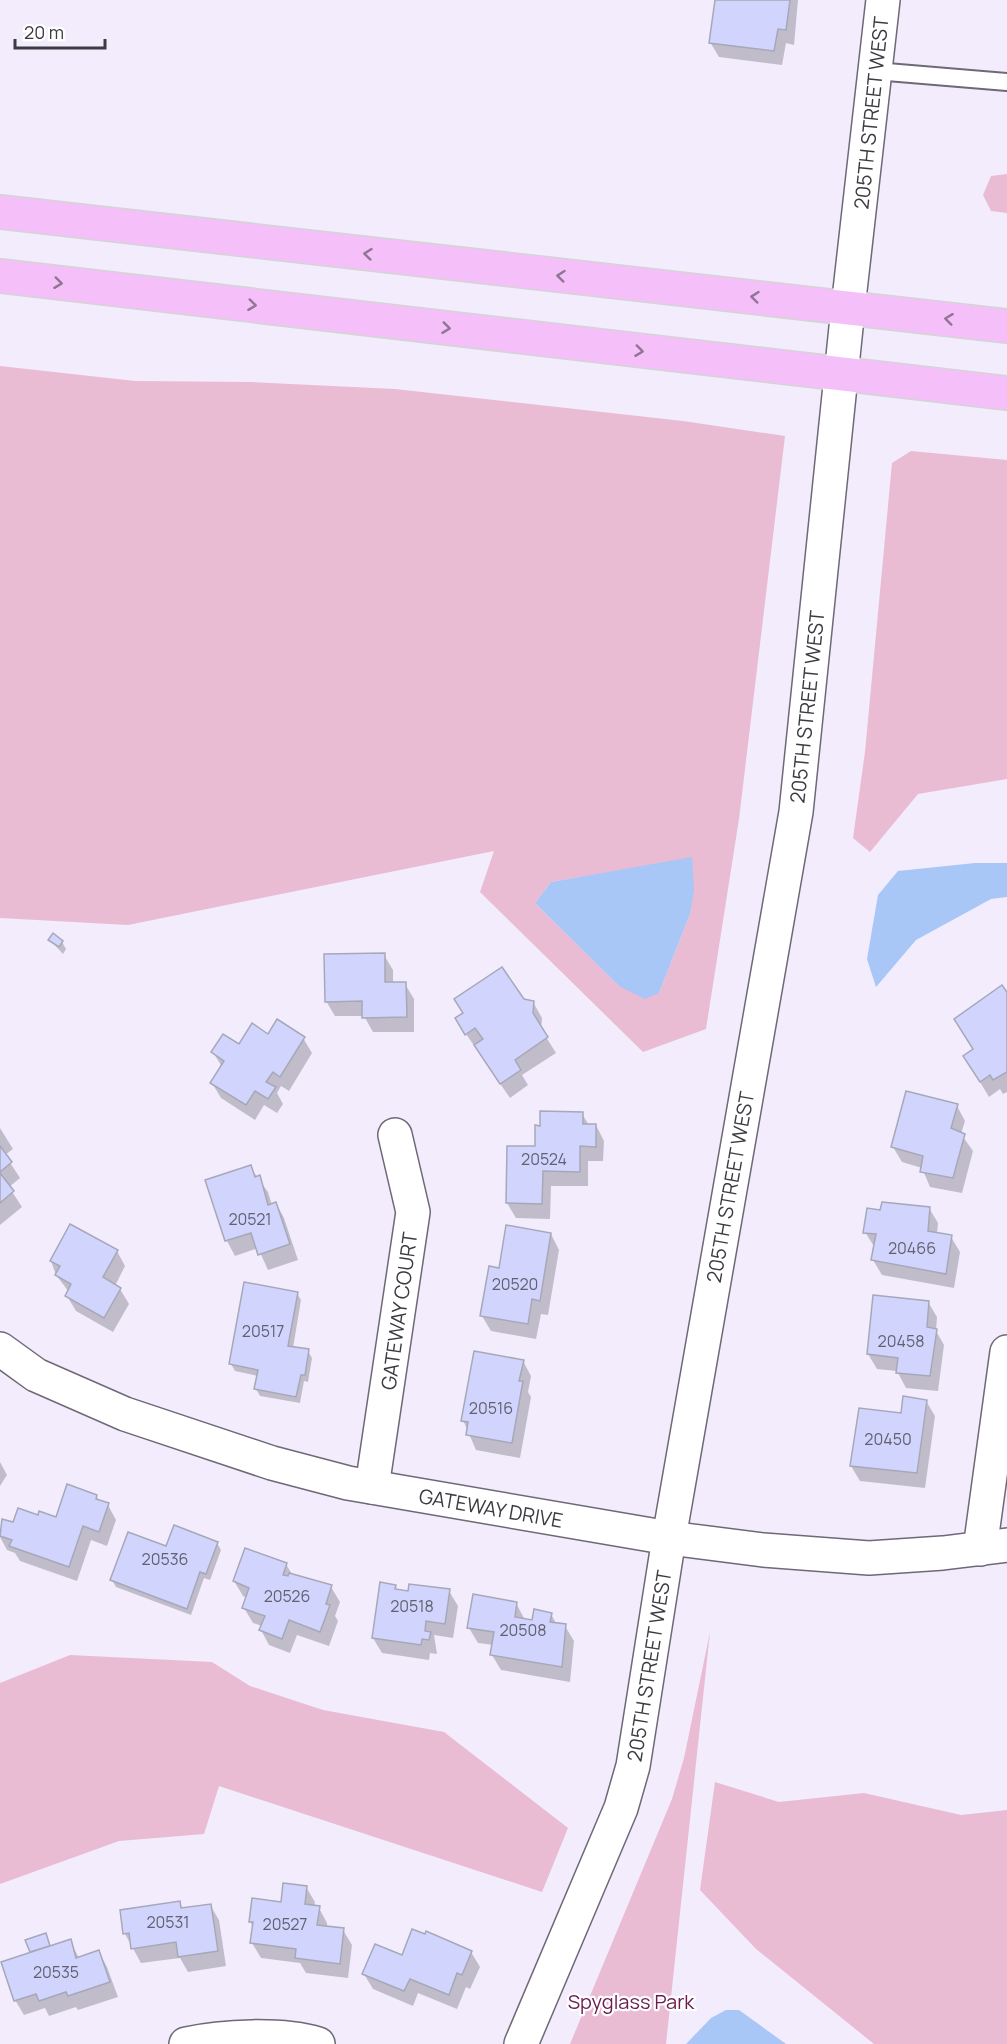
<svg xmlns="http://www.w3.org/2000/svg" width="1007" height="2044" viewBox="0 0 1007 2044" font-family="Manrope,sans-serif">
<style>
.green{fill:#e9bcd4;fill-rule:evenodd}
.water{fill:#a8c6f6}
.shadow{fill:#0003}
.building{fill:#d1d5fe;stroke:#a6a8b9;stroke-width:1.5}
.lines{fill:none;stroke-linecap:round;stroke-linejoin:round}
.service-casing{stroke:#6e6877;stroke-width:20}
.minor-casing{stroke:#6e6877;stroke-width:36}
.primary-casing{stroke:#d4d4d5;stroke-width:36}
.service{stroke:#fff;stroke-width:16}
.minor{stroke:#fff;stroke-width:33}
.primary{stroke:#f5bffa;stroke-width:33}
.oneway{stroke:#907694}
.labels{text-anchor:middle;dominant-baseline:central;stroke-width:4.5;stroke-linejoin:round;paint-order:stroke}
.number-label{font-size:16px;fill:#626170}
.street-label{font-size:20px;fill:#3d3a41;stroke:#fff}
.park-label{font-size:20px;fill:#6b1c4f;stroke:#fff}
</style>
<rect width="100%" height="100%" fill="#f2ecfd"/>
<g class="green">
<polygon points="1007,174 1007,213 991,211 983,195 991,176"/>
<path d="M0,366L135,381L251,382L395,389L683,421L785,436L739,819L706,1029L643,1052L480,892L494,851L128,925L0,918ZM692,858L690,914L659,993L619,986L535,903L551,882Z"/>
<polygon points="911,451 1007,460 1007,779 918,794 870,852 853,838 865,752 892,463"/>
<polygon points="710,1632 666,2044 570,2044 672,1799 684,1758"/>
<polygon points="70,1655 212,1662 250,1686 323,1710 444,1732 568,1828 542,1892 219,1786 204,1834 119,1841 0,1884 0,1683"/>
<polygon points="715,1782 779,1802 864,1793 961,1815 1007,1810 1007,2044 874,2044 756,1949 700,1890"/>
</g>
<g class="water">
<polygon points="692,857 694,890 690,914 659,993 645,999 619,986 535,903 551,882"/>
<polygon points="975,863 1007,863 1007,897 991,899 916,940 876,987 867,959 878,895 898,871"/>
<polygon points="726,2010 739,2010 786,2044 686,2044 711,2018"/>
</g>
<g class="shadow">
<polygon points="716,0 798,0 794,45 786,43 782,65 719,57 710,42"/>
<polygon points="50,940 62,942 66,949 63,954"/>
<polygon points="384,955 393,970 393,984 405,984 414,999 414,1032 373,1032 364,1016 335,1016 326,1001"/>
<polygon points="1007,994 1007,1092 1003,1094 1000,1089 989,1097 965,1057 974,1049"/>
<polygon points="523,1001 533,1002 542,1018 541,1029 556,1053 522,1075 528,1085 510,1098 466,1034 465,1014"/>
<polygon points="268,1036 303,1038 312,1053 289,1091 281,1086 277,1093 283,1104 277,1113 264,1105 255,1120 221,1098 212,1083 222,1067 213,1052"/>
<polygon points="957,1106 965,1121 961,1134 973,1151 962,1193 930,1187 922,1168 902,1162 893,1147"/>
<polygon points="582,1114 589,1125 596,1125 604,1141 603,1161 588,1161 588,1186 551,1186 550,1219 516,1218 507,1203 536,1148"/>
<polygon points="0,1128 13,1149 5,1155 20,1178 9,1187 22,1207 0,1225"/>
<polygon points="250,1167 268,1192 272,1205 276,1203 284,1218 298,1260 268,1270 258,1248 235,1256 227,1241 207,1181"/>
<polygon points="929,1208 938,1223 937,1234 951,1237 960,1252 954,1288 882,1275 873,1260 875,1248 865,1232 881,1212"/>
<polygon points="551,1234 559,1250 548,1315 541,1314 536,1339 491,1331 482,1316 500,1269"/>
<polygon points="117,1251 125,1266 115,1286 120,1289 129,1304 113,1332 76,1311 67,1296 69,1292 56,1275 51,1261"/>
<polygon points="297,1293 301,1300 293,1348 308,1351 312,1358 308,1382 304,1381 300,1403 260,1396 256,1389 258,1376 235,1371 231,1364"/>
<polygon points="928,1302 937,1317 936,1331 944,1345 938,1391 906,1388 897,1371 877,1369 868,1354"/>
<polygon points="523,1361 531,1376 528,1392 531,1397 520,1458 476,1450 463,1420"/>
<polygon points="926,1401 935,1416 925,1488 860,1481 851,1466 903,1415"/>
<polygon points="0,1462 7,1475 0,1486"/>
<polygon points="96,1496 100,1502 108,1505 116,1520 107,1546 91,1540 77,1581 20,1561 15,1553 7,1550 0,1537 3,1520 14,1524 39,1517 57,1519"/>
<polygon points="217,1543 221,1550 210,1580 204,1578 191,1615 116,1587 112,1580 167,1548"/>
<polygon points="286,1564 293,1576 331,1587 340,1602 335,1616 338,1621 329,1646 297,1635 290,1653 269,1645 261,1630 262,1626 253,1623 244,1608 247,1598 243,1596 234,1581"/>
<polygon points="395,1586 398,1591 449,1591 458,1606 453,1638 434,1635 437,1654 430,1653 429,1660 382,1653 373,1638"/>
<polygon points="516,1603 525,1620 533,1621 551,1614 557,1625 565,1626 574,1641 570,1682 501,1670 492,1655 494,1645 478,1643 469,1628"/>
<polygon points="306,1887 315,1902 314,1907 319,1908 327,1923 327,1928 343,1930 352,1945 348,1978 306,1973 300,1963 261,1958 252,1943 254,1928 250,1922"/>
<polygon points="180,1903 183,1909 210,1905 219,1920 226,1966 188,1972 180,1958 141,1963 125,1934"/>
<polygon points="45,1935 51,1947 70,1941 79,1958 99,1952 107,1967 118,1997 78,2010 76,2007 49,2016 45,2008 24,2015 15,2000 31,1952"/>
<polygon points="471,1952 480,1967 470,1989 466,1987 457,2009 418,1993 413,2006 373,1989 364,1974 402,1957"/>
</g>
<g class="building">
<polygon points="715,0 790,0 786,30 778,29 774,51 709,43"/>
<polygon points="53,933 63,941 59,947 48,940"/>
<polygon points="385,953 385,982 406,982 407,1017 362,1018 362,1001 325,1002 324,954"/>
<polygon points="502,967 524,999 534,1001 533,1013 548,1037 515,1060 521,1070 500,1084 474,1045 483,1039 475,1028 465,1035 455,1018 463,1013 454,999"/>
<polygon points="1002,985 1007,992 1007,1072 993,1080 990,1075 980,1082 963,1056 973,1049 954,1019"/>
<polygon points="277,1019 305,1037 280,1077 273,1072 266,1082 276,1087 268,1099 255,1091 246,1105 210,1083 224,1061 211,1052 223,1034 239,1044 252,1023 268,1034"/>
<polygon points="906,1091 958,1104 951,1128 965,1134 953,1178 920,1172 923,1156 891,1147"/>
<polygon points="540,1111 583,1112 583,1124 596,1124 596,1147 580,1146 580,1172 543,1171 542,1204 506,1203 507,1146 535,1146 535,1125 540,1126"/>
<polygon points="0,1146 12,1162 0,1172"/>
<polygon points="251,1165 255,1177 260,1175 268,1205 276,1202 290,1244 258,1255 251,1233 225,1241 205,1180"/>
<polygon points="0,1173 14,1191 0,1203"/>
<polygon points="882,1202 930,1207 928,1231 952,1235 946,1274 871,1260 876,1234 863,1233 867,1208 880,1210"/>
<polygon points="70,1224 118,1250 103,1277 121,1288 104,1318 65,1296 71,1284 55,1275 60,1266 50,1261"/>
<polygon points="506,1225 551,1233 540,1301 532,1299 528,1324 480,1316 489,1266 499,1268"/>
<polygon points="244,1282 298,1292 288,1346 309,1349 305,1375 301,1375 296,1397 254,1389 258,1370 229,1364"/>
<polygon points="873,1295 929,1301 927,1327 937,1329 930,1376 896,1373 898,1358 867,1354"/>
<polygon points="474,1351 524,1360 519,1381 523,1381 512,1443 466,1435 468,1422 461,1421"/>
<polygon points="903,1396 927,1400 917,1473 850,1466 859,1408 901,1413"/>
<polygon points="67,1484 97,1495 96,1499 109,1503 99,1532 83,1526 69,1567 9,1546 12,1540 0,1536 2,1519 13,1522 18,1508 38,1515 39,1511 56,1517"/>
<polygon points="174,1525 218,1542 206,1574 200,1572 187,1609 110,1580 128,1532 166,1546"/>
<polygon points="245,1548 287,1563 283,1575 288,1576 289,1573 332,1585 326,1604 330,1605 320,1632 289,1620 282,1639 259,1630 265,1616 242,1608 249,1588 233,1581"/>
<polygon points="380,1582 396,1585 395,1589 408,1591 409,1584 450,1589 445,1624 426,1621 425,1631 431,1632 429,1640 422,1639 421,1645 372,1638"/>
<polygon points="473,1594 517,1602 515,1617 532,1620 534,1609 552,1613 550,1622 566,1624 562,1667 490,1655 494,1632 467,1628"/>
<polygon points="283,1883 307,1886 305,1904 320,1906 317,1925 344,1928 340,1964 295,1958 296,1949 250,1943 253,1922 249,1922 252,1898 281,1902"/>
<polygon points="180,1901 181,1908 211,1904 218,1951 178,1957 176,1942 131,1949 129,1933 123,1934 120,1910"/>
<polygon points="412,1929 425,1934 426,1931 472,1951 462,1975 457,1973 449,1995 410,1979 404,1991 362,1974 375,1944 402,1955"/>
<polygon points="46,1933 50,1946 30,1952 25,1940"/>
<polygon points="71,1939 76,1958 99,1950 110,1982 68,1996 66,1992 39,2001 36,1994 14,2001 1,1962"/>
</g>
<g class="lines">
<g class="service-casing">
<polyline id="service" points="875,71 1007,82"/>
</g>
<g class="minor-casing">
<g id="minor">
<polyline points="0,1349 36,1375 125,1414 272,1463 348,1483 669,1538 763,1550 869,1558 943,1553 1007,1545"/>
<polyline points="372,1487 413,1212 395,1135"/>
<polyline points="980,1549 1007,1352"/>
<path d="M186,2044C222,2036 282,2033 318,2044"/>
<polyline points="521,2044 621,1808 633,1766 669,1538 796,812 848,308 883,0"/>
</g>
</g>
<g class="primary-casing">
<g id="primary">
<polyline points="0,212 1007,326"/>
<polyline points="0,276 1007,393"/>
</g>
</g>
<use href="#service" class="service"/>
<use href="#minor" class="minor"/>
<use href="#primary" class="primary"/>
</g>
<defs><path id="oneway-chevron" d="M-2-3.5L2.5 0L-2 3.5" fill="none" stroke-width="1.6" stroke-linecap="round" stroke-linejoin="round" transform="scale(1.5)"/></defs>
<g class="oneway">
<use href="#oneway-chevron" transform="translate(368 254) rotate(-174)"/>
<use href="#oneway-chevron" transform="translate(561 276) rotate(-174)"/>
<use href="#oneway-chevron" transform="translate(58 283) rotate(7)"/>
<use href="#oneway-chevron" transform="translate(755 297) rotate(-174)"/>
<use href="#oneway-chevron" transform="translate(252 305) rotate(7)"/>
<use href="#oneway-chevron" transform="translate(949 319) rotate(-173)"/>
<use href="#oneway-chevron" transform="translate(446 328) rotate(7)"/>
<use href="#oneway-chevron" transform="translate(639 351) rotate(7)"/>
</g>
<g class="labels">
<g class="number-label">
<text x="544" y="1159">20524</text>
<text x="250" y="1219">20521</text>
<text x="912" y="1248">20466</text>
<text x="515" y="1284">20520</text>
<text x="263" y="1331">20517</text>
<text x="901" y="1341">20458</text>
<text x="491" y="1408">20516</text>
<text x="888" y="1439">20450</text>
<text x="165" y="1559">20536</text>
<text x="287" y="1596">20526</text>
<text x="412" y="1606">20518</text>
<text x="523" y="1630">20508</text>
<text x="168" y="1922">20531</text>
<text x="285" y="1924">20527</text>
<text x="56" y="1972">20535</text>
</g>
<g class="street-label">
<text transform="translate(871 113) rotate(-84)">205TH STREET WEST</text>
<text transform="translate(807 707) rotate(-84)">205TH STREET WEST</text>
<text transform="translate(730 1187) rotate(-80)">205TH STREET WEST</text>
<text transform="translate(399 1311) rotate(-82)">GATEWAY COURT</text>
<text transform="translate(491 1508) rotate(10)">GATEWAY DRIVE</text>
<text transform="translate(649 1666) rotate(-81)">205TH STREET WEST</text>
</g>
<g class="park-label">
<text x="631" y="2001">Spyglass Park</text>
</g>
</g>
<path d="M15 39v9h90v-9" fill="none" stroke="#3d3a41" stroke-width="3"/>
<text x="24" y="39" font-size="18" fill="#3d3a41" stroke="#ffffff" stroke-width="4.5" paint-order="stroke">20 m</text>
</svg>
